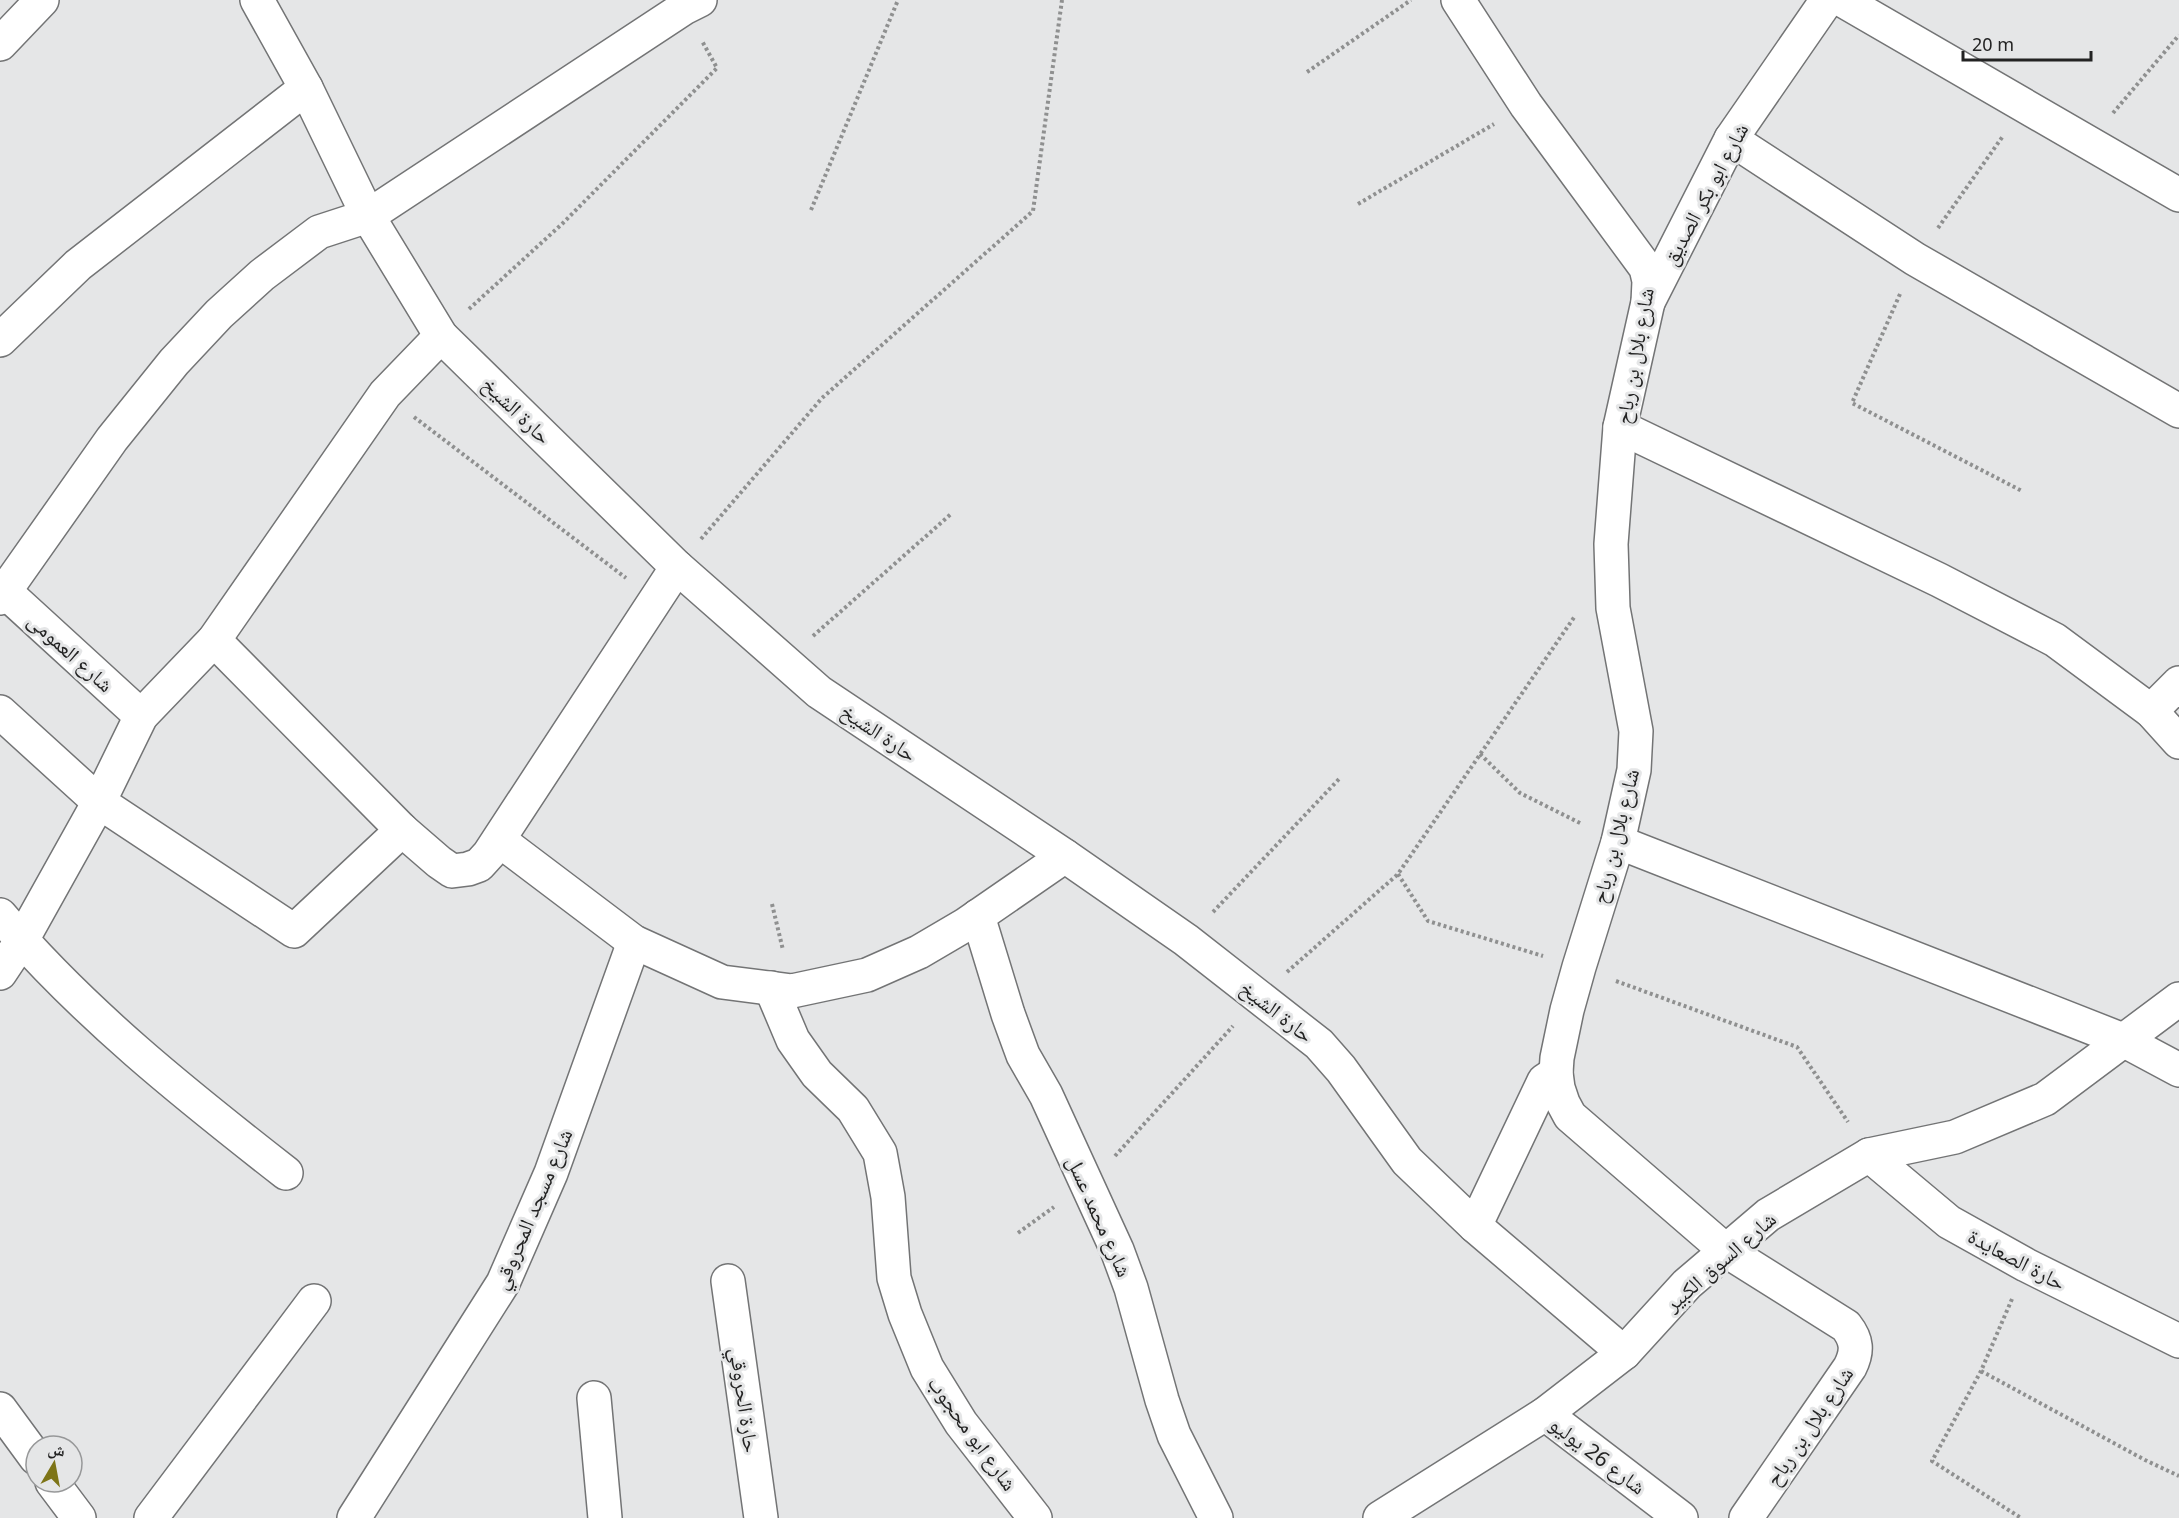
<svg xmlns="http://www.w3.org/2000/svg" width="2179" height="1518" viewBox="0 0 2179 1518" font-family="'Noto Sans','Noto Naskh Arabic',sans-serif">
<style>
.lines{fill:none;stroke-linecap:round;stroke-linejoin:round}
.minor-casing{stroke:#737475;stroke-width:36}
.path{stroke:#8f9090;stroke-width:4;stroke-dasharray:3 3;stroke-linecap:butt}
.minor{stroke:#fff;stroke-width:33}
.labels{text-anchor:middle;dominant-baseline:central;stroke-width:6;stroke-linejoin:round;paint-order:stroke}
.street-label{font-size:21px;fill:#232323;stroke:#e5e6e7}
</style>
<rect width="100%" height="100%" fill="#e5e6e7"/>
<g class="lines">
<g class="minor-casing">
<g id="minor">
<polyline points="257,0 306,88 368,216 441,336 677,567 819,692 1065,856 1186,940 1319,1044 1341,1069 1407,1161 1475,1226 1624,1353"/>
<path d="M1458,0L1526,105L1646,268L1649,281L1648,302L1620,427L1611,544L1613,608L1636,731L1634,770L1618,842L1579,967L1567,1010L1557,1058L1556,1073L1558,1088L1563,1103L1570,1116L1725,1250L1846,1326C1857,1340 1858,1351 1850,1367L1746,1518"/>
<polyline points="1842,0 2179,195"/>
<polyline points="0,44 42,0"/>
<polyline points="1731,139 1915,259 2179,411"/>
<polyline points="1648,302 1731,139 1827,0"/>
<polyline points="0,340 78,265 306,88"/>
<polyline points="1620,427 1939,580 2055,640 2151,711 2179,742"/>
<polyline points="0,587 141,716"/>
<polyline points="0,598 112,439 174,362 219,314 262,275 319,232 368,216 684,8 700,0"/>
<polyline points="214,640 402,830 439,862 452,871 468,869 479,865 489,854 677,567"/>
<polyline points="2151,711 2179,683"/>
<polyline points="0,712 99,802 294,931 402,830"/>
<polyline points="499,840 634,942 722,982 792,991 867,975 919,952 965,925 1065,856"/>
<polyline points="1618,842 2123,1040 2179,1070"/>
<path d="M0,915C83,1013 186,1095 286,1173"/>
<polyline points="978,916 1008,1014 1023,1055 1046,1095 1117,1250 1131,1288 1162,1400 1174,1435 1216,1518"/>
<polyline points="0,973 22,940 99,802 141,716 214,640 385,394 441,336"/>
<polyline points="771,988 793,1040 817,1074 853,1109 880,1153 888,1197 894,1278 905,1314 927,1368 961,1423 1035,1518"/>
<polyline points="1869,1155 1949,1222 2026,1265 2179,1341"/>
<polyline points="1475,1226 1544,1081 1556,1073"/>
<polyline points="728,1281 761,1518"/>
<polyline points="594,1398 605,1518"/>
<polyline points="0,1409 36,1458"/>
<polyline points="1545,1414 1681,1518"/>
<polyline points="52,1482 79,1518"/>
<polyline points="151,1518 314,1301"/>
<polyline points="354,1518 503,1283 551,1173 634,942"/>
<polyline points="1380,1518 1545,1414 1624,1353 1687,1284 1768,1215 1869,1155 1955,1137 2045,1099 2179,999"/>
</g>
</g>
<g class="path">
<polyline points="1307,72 1411,0"/>
<polyline points="2113,113 2179,35"/>
<polyline points="1358,204 1494,124"/>
<polyline points="811,210 898,0"/>
<polyline points="1938,228 2003,136"/>
<polyline points="1900,294 1852,403 2022,491"/>
<polyline points="469,309 562,224 717,68 702,41"/>
<polyline points="414,417 626,578"/>
<polyline points="701,539 822,398 1033,211 1062,0"/>
<polyline points="813,636 951,514"/>
<polyline points="1480,754 1520,793 1582,824"/>
<polyline points="1398,874 1428,921 1543,956"/>
<polyline points="772,904 783,950"/>
<polyline points="1213,912 1340,778"/>
<polyline points="1287,972 1398,874 1575,616"/>
<polyline points="1616,981 1797,1047 1848,1122"/>
<polyline points="1115,1156 1233,1026"/>
<polyline points="1018,1233 1054,1207"/>
<polyline points="2012,1299 1981,1371 1932,1461 2021,1518"/>
<polyline points="1981,1371 2145,1460 2179,1476"/>
</g>
<use href="#minor" class="minor"/>
</g>
<g class="labels">
<g class="street-label">
<text transform="translate(1705 194) rotate(-62)">شارع ابو بكر الصديق</text>
<text transform="translate(1634 356) rotate(-80)">شارع بلال بن رباح</text>
<text transform="translate(517 410) rotate(44)">حارة الشيخ</text>
<text transform="translate(71 652) rotate(42)">شارع العمومى</text>
<text transform="translate(879 732) rotate(34)">حارة الشيخ</text>
<text transform="translate(1615 836) rotate(-76)">شارع بلال بن رباح</text>
<text transform="translate(1277 1011) rotate(38)">حارة الشيخ</text>
<text transform="translate(532 1209) rotate(-67)">شارع مسجد المحروقي</text>
<text transform="translate(1100 1216) rotate(66)">شارع محمد عسل</text>
<text transform="translate(2017 1259) rotate(28)">حارة الصعايدة</text>
<text transform="translate(1720 1261) rotate(-41)">شارع السوق الكبير</text>
<text transform="translate(745 1400) rotate(82)">حارة الحروقي</text>
<text transform="translate(1809 1426) rotate(-56)">شارع بلال بن رباح</text>
<text transform="translate(973 1433) rotate(54)">شارع ابو محجوب</text>
<text transform="translate(1598 1455) rotate(37)">شارع 26 يوليو</text>
</g>
</g>
<g transform="translate(54 1464) rotate(10)"><circle r="28" fill="#e5e6e7" stroke="#979899" stroke-width="1.5"/>
<path d="M0-4.5L10 22L0 15L-10 22Z" fill="#7d7417"/>
<text y="-9" font-size="16" font-weight="bold" text-anchor="middle" fill="#232323">ش</text>
</g>
<path d="M1963 51v9h128v-9" fill="none" stroke="#232323" stroke-width="3"/>
<text x="1972" y="51" font-size="18" fill="#232323" stroke="#e5e6e7" stroke-width="4.5" paint-order="stroke">20 m</text>
</svg>
